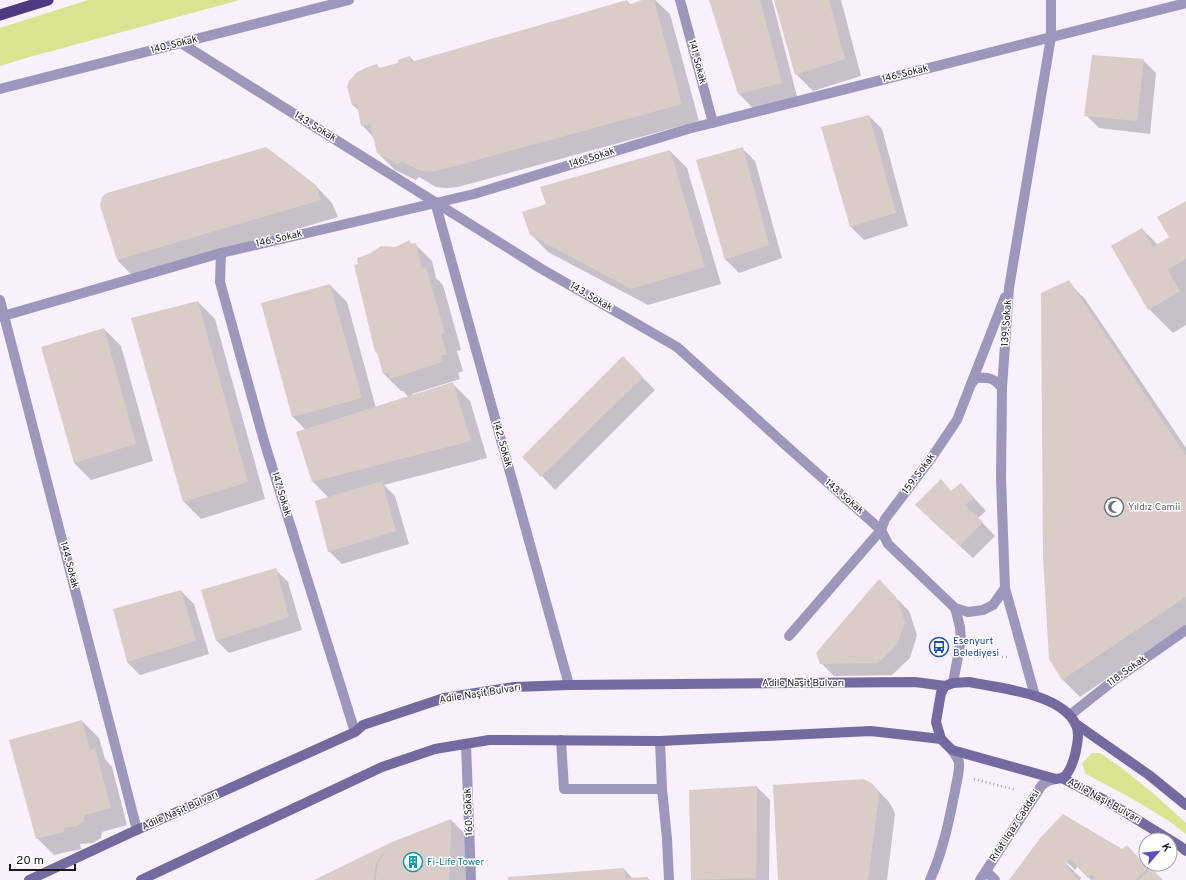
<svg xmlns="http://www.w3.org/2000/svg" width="1186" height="880" viewBox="0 0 1186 880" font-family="Overpass,sans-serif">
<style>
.green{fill:#dbe391}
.shadow{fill:#0003}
.building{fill:#dacdc8}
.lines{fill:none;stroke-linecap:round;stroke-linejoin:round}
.path{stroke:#aba5ad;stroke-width:2.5;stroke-dasharray:1 3;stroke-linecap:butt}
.service{stroke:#9d97bc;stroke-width:10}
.minor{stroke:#9d97bc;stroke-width:10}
.tertiary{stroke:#9d97bc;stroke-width:10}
.secondary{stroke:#746aa0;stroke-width:10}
.trunk{stroke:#4d3a80;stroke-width:11}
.labels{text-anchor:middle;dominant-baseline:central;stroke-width:3;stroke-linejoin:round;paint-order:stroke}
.street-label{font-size:10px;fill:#1b181c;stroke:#fff}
.worship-label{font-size:10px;fill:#5b616d;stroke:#fff;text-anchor:start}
.transit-label{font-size:10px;fill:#164399;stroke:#fff;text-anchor:start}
.culture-label{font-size:10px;fill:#0d838f;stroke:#fff;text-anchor:start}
</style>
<rect width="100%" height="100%" fill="#f8f0fb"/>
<g class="green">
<polygon points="88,0 240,0 26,58 0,66 0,28"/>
<polygon points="1092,753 1100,753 1119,766 1154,794 1186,823 1186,834 1169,821 1131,798 1086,774 1082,764"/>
</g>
<g class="shadow">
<polygon points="645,0 655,0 670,14 699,121 458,187 446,188 436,187 419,177 416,180 395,170 377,152 374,138 362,125 359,111 353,105 355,74 360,71 377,66 380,68 399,64 410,57 415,62 627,1 631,5"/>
<polygon points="710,0 772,0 798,100 756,111 739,94"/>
<polygon points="775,0 841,0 861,76 813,91 796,74"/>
<polygon points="1143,60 1156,73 1150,134 1099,128 1086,115"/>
<polygon points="869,116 882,129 908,226 864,240 851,227 822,127"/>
<polygon points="742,148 755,161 782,258 739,273 726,260 697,160"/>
<polygon points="670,151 687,168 721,284 648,305 548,252 531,234 547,204"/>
<polygon points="315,185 332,203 338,217 134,277 117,260"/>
<polygon points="1186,202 1186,325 1173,333 1149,309 1142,229 1158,245 1170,238"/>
<polygon points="409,242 413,245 415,244 432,261 436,278 443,285 461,350 457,351 463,371 458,373 460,379 412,394 413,396 453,384 470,401 487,458 384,485 395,496 409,544 342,564 329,551 329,498 313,482 298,432 306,430 293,417 262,304 330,285 347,302 376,408 409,397 403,391 401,391 384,374 379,355 376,352 395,248"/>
<polygon points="1068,282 1085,299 1186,448 1186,625 1080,697 1063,680 1050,659"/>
<polygon points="198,302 215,319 265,499 201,519 184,502"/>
<polygon points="104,329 121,346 153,461 91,480 74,463"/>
<polygon points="623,358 655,390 555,490 524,457"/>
<polygon points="941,481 952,492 961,484 986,511 978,518 995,536 973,558 929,518"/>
<polygon points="275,569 288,582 302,630 229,653 216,640"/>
<polygon points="879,581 909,611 917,635 910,658 892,675 834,676 821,663"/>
<polygon points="181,591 194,604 209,654 140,675 127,662"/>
<polygon points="82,721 99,738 105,759 112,767 127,825 102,832 101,838 93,843 80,844 81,849 54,855 37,838"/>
<polygon points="872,784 889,802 893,809 895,814 887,880 779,880"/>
<polygon points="757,787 770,800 769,880 692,880 690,791"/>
<polygon points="451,820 468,837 467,880 316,880"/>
<polygon points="1042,837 1122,851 1135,855 1152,872 1161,880 1091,880 1078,866 1075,870"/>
<polygon points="1041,839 1081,878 1080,880 1011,880"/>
<polygon points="624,869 633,879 647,878 650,880 509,880"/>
</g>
<g class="building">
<polygon points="627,0 628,5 642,0 654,0 682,104 440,170 429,172 418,170 402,161 398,164 377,153 370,124 361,126 357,104 352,105 347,87 349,81 355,74 365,68 377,64 379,68 398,63 398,60 410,56 411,62"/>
<polygon points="709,0 760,0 782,83 738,94"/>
<polygon points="774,0 829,0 845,59 795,75"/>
<polygon points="1092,55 1144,59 1137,121 1084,116"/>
<polygon points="869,115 896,213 850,227 821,127"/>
<polygon points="266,147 316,185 321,200 117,260 100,205 102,197 104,195 107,193"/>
<polygon points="743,147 769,245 725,260 696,160"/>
<polygon points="670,150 705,267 631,289 530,235 522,212 546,204 540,187"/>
<polygon points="1186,201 1186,259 1168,270 1180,291 1148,310 1111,246 1142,228 1153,247 1169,237 1157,217"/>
<polygon points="410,240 410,244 416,243 422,268 426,267 445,333 441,334 447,354 441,356 443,362 390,379 389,373 383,374 377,352 375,352 354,265 358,264 357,258 369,254 381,246 395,247"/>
<polygon points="1069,280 1186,456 1186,597 1062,680 1049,659 1043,557 1041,293"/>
<polygon points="330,284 362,398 292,417 261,303"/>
<polygon points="198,301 248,482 183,502 131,318"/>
<polygon points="104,328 136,444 74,463 41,347"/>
<polygon points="623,356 643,377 541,477 522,457"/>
<polygon points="453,382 471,441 312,482 296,432"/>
<polygon points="941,479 951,491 961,483 974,498 965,505 983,522 960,546 915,505"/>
<polygon points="382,481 396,531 328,552 315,501"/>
<polygon points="276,568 289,617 216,641 201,590"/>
<polygon points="879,579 896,597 905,622 897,645 878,663 820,664 816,653"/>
<polygon points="181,590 196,641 127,662 113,609"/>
<polygon points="82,720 90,750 95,748 111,808 85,815 84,821 77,826 72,827 64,828 64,832 36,839 9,740"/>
<polygon points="864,779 872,784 877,790 879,796 868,880 778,880 773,785"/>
<polygon points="757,786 756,878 691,880 689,790"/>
<polygon points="1063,814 1122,849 1127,845 1148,868 1136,880 1092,880 1095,877 1092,874 1088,878 1069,858 1066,862 1068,865 1067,867 1079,880 1009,880 1041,837"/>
<polygon points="451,819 450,870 449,880 376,880 376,876 378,864 384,853 391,847 383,853 376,864 374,877 374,880 314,880 392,842"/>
<polygon points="624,868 626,878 648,877 648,880 508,880 508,877"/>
<polygon points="1149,870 1155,872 1163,880 1139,880"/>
</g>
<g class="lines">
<g class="path">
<polyline points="974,657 1009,657"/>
<polyline points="974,779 1016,790"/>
</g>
<g class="service">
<polyline points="561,740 564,789 662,789 667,839 669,880"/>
<polyline points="660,741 662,789"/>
</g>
<g class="minor">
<polyline points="680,0 713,123"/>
<polyline points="181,43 540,268 677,347 791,450 881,530 888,544 955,608 968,612 983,610 993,605 1005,588"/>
<polyline points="435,202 569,685"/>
<polyline points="221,253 220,282 264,441 355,732"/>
<polyline points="0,300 137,830"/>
<polyline points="0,317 221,253 474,194 688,129 1186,3"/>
<path d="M971,384L976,378C989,377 994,378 1002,388"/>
<polyline points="789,636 881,530 885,519 930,460 957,420 1005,297"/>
<polyline points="953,683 961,640 960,627 955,608"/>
<polyline points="1035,696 1005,588 1001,479 1002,388 1009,288 1051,37 1051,0"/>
<polyline points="1070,715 1113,681 1186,630"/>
<polyline points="466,744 471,880"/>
<polyline points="986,871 995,880"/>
</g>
<g class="tertiary">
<polyline points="0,89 349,0"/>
<path d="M930,880C943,851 949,821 955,791C956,783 960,772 959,763C958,758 955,754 952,750"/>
<polyline points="980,880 1042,785 1048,781 1056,779"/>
</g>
<g class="secondary">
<path d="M969,682C998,688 1062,693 1076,725C1080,734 1077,745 1075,755C1073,762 1069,775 1062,778C1060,779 1058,778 1056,779L952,750L941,739L936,722L941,693L945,686L953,683Z"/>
<polyline points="1076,724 1149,775 1186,805"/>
<polyline points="1062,778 1110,803 1180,846 1186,851"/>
<polyline points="29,880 130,833 355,732 363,725 444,698 514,687 569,685 915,682 945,686"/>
<polyline points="141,880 382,767 435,749 489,740 660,741 871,731 941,739"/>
</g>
<polyline class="trunk" points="0,15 48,0"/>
</g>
<defs>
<g id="mosque-ring" transform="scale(1)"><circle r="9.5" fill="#fff" stroke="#6b7280" stroke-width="1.5"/><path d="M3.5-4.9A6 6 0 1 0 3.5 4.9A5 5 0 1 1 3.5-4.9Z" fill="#6b7280"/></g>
<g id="bus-ring" transform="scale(1)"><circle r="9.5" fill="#fff" stroke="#1a4fb4" stroke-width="1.5"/><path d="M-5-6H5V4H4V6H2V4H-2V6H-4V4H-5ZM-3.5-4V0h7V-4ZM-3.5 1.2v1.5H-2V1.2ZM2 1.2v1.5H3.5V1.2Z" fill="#1a4fb4"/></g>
<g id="building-ring" transform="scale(1)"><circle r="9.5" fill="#fff" stroke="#0f9aa8" stroke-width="1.5"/><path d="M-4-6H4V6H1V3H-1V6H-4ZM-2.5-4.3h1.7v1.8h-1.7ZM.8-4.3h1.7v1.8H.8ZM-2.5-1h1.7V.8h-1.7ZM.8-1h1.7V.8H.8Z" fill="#0f9aa8"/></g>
</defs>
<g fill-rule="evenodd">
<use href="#mosque-ring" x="1114" y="507"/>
<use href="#bus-ring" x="939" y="647"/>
<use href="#building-ring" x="413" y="862"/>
</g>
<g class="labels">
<g class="street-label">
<text transform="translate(174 45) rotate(-14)">140. Sokak</text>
<text transform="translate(697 62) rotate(75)">141. Sokak</text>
<text transform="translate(905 74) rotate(-14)">146. Sokak</text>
<text transform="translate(315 127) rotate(32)">143. Sokak</text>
<text transform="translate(592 158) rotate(-17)">146. Sokak</text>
<text transform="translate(279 239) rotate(-13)">146. Sokak</text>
<text transform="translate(591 297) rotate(30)">143. Sokak</text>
<text transform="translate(1007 323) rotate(-86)">139. Sokak</text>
<text transform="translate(502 444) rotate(74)">142. Sokak</text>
<text transform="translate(919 474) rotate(-53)">159. Sokak</text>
<text transform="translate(281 494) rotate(73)">147. Sokak</text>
<text transform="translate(844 497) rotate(41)">143. Sokak</text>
<text transform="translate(69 565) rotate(75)">144. Sokak</text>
<text transform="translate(1127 671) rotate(-36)">118. Sokak</text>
<text x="803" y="683">Adile Naşit Bulvarı</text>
<text transform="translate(480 694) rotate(-9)">Adile Naşit Bulvarı</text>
<text transform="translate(1104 801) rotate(29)">Adile Naşit Bulvarı</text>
<text transform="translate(180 811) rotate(-24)">Adile Naşit Bulvarı</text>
<text transform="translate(469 812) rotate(-92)">160. Sokak</text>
<text transform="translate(1015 826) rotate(-57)">Rıfat Ilgaz Caddesi</text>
</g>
<g class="worship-label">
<text x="1128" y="507">Yıldız Camii</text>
</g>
<g class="transit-label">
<text x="953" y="641">Esenyurt<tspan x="953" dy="12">Belediyesi</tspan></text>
</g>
<g class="culture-label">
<text x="427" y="862">Fi-Life Tower</text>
</g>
</g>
<g transform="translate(1158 852) rotate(62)"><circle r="19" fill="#ffffff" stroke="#a4a3a4"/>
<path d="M0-3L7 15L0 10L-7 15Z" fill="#5f4bc4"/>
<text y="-6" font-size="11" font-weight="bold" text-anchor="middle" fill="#1b181c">K</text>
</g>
<path d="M10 864v6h65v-6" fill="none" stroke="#1b181c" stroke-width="2"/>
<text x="16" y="864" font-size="12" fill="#1b181c" stroke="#ffffff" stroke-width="3" paint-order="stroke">20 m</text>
</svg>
